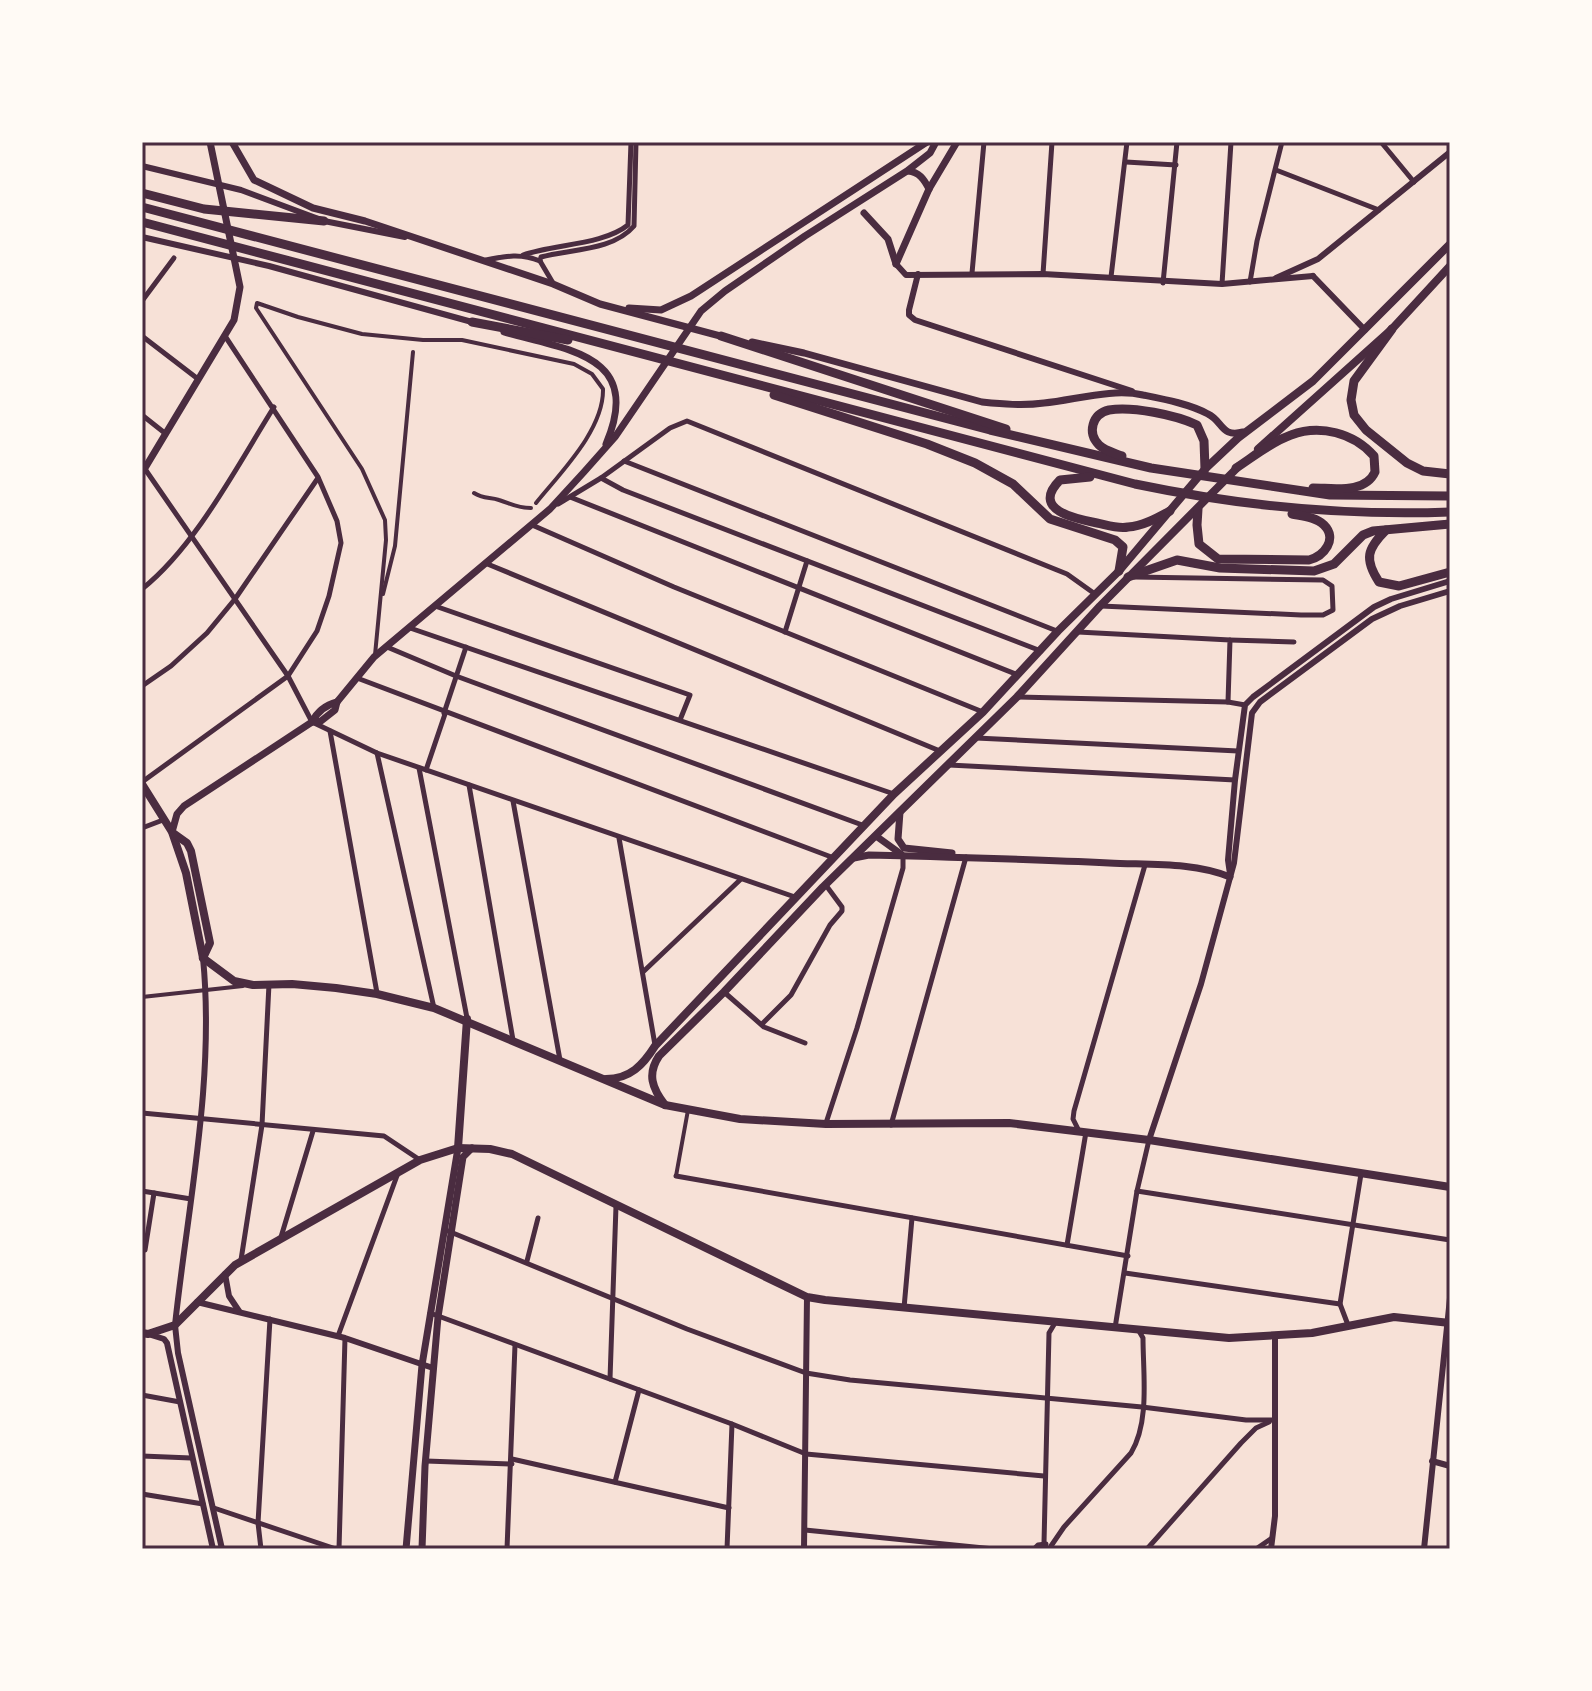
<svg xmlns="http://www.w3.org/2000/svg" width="1592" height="1691" viewBox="0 0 1592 1691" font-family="'IBM Plex Sans',sans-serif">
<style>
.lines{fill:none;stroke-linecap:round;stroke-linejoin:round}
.pedestrian{stroke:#4a2c40;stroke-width:4}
.minor{stroke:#4a2c40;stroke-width:5}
.tertiary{stroke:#4a2c40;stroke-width:6}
.secondary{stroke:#4a2c40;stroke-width:7}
.primary{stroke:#4a2c40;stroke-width:8}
.trunk{stroke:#4a2c40;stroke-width:9}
.neatline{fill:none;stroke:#4a2c40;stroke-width:3}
</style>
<rect width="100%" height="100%" fill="#f7e1d7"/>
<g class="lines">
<g class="pedestrian">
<path d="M474,493C483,499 490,497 499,500C512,504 517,508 531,508"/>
<polyline points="383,594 395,546 413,352"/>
<path d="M375,655L386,540L385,520L362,469L256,308L257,303L298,317L362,334L423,340H462L574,364L592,374L603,389C604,430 560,473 536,503"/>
<polyline points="142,997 243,986"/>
<polyline points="676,1176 688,1110"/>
</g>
<g class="minor">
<polyline points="1381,142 1414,182"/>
<polyline points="1448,142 1450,145"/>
<polyline points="1126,162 1176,165"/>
<polyline points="1276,170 1379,210"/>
<path d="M523,255C554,244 603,245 628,225L631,142"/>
<path d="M486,260C506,256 521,253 540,261L553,283"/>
<path d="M540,261L541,257C570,249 613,251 634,226L636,142"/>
<polyline points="972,273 984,142"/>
<polyline points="1043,274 1052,142"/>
<polyline points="1111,277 1127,142"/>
<polyline points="1250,282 1257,241 1282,142"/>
<polyline points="1163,283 1177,142"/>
<polyline points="1222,284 1231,142"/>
<polyline points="142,301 174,258"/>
<polyline points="142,336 198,379"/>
<polyline points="142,415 166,434"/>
<polyline points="624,461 1057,631"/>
<polyline points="145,469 288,676 312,722 377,753 795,897"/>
<polyline points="601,478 623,490 1041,651"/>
<polyline points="570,497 1018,675"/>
<polyline points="558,504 601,478 670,428 687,421 1067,574 1095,594"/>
<polyline points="532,525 674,587 983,712"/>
<polyline points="485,563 940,751"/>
<path d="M142,589C196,546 237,466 274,407"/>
<polyline points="435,606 690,695 680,720"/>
<polyline points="1101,606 1301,615 1323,615 1333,610 1332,586 1323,580 1134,577"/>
<polyline points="410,628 894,794"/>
<polyline points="785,632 807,561"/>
<polyline points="1078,632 1230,640 1228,702"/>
<polyline points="1230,640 1294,642"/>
<polyline points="387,647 456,676 865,826"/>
<polyline points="357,678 834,858"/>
<polyline points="142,686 171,666 207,633 235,599 318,478"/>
<polyline points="1018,697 1228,702 1245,705"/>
<polyline points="444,713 466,647"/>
<polyline points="330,731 377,993"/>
<polyline points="976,738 1238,751"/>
<polyline points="377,753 434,1008"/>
<polyline points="949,765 1235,780"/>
<polyline points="419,768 467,1018"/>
<polyline points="426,770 445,714"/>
<polyline points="142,782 288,676 317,631 329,596 341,543 337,521 318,477 225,336"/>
<polyline points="469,785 513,1040"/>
<polyline points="513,801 560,1060"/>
<polyline points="142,828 163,820"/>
<polyline points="619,838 655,1045"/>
<polyline points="644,971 741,879"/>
<polyline points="724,992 764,1027 805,1043"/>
<polyline points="762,1024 791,995 830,925 842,911 842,907 825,884"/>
<polyline points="142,1113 384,1136 420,1160"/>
<polyline points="826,1123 857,1028 903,868 903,856"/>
<polyline points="891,1125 966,857"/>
<polyline points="1078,1129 1073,1119 1074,1111 1145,865"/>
<polyline points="676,1176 1128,1256"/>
<polyline points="142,1191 191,1199"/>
<polyline points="1137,1191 1450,1240"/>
<polyline points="448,1231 687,1329 806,1373 850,1380 1142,1407 1246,1420 1274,1420"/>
<polyline points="281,1237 313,1131"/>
<polyline points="1067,1245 1086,1132"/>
<polyline points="145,1250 154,1193"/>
<polyline points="241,1260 262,1125 269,984"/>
<polyline points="527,1261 538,1218"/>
<polyline points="1125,1273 1340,1304"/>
<polyline points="904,1308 912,1218"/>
<polyline points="430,1313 732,1424 806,1454 1044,1476"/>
<polyline points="1348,1325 1340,1304 1361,1174"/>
<polyline points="1115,1328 1137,1191 1149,1140"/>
<polyline points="338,1336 398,1173"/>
<polyline points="610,1379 616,1206"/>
<polyline points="142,1395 180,1402"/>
<polyline points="142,1456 191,1458"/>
<polyline points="512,1459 729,1508"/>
<polyline points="426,1461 512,1464"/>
<polyline points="615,1482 639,1390"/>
<polyline points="142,1494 203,1504"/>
<polyline points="214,1508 336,1549"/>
<polyline points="805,1530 994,1549"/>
<polyline points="1044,1543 1049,1333 1055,1323"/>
<path d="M1051,1546L1064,1527L1131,1453C1150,1421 1143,1374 1143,1338L1139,1331"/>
<polyline points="261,1549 258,1523 270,1319"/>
<polyline points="339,1549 345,1338"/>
<polyline points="507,1549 515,1345"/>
<polyline points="727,1549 732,1424"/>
<polyline points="1034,1549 1038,1545 1046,1544"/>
<polyline points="1147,1549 1241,1443 1256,1428 1269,1422"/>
<polyline points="1256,1549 1272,1538"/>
</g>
<g class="tertiary">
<polyline points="142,166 241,190 324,221 405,237"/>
<polyline points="142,237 269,266 472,322"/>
<polyline points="896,264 906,275 1043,274 1222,284 1313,276"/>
<polyline points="918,274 909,310 909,315 915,320 1132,391"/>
<polyline points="1313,276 1365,330"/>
<polyline points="1276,278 1318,259 1450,152"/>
<polyline points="1230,874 1228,860 1235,780 1245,705 1253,697 1374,607 1391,599 1450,581"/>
<path d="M203,958C215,1080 188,1204 175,1325L178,1353L222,1549"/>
<polyline points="1149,1140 1201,984 1234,863 1252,713 1260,702 1372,619 1400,606 1450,591"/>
<polyline points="225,1274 229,1296 239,1311"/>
<polyline points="197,1302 345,1338 433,1368"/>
<polyline points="148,1334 164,1339 167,1343 213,1549"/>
<polyline points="1432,1461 1450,1466"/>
<polyline points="804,1549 807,1297"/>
<polyline points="1271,1549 1275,1516 1275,1337"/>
<polyline points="1424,1549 1450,1298"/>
</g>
<g class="secondary">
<polyline points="232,142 254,180 313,208 365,221 553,284 600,304 724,337"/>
<path d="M908,171C919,172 924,179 929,189"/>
<polyline points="864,213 888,239 896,264"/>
<polyline points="896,264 929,189 957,142"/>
<polyline points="629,308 661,310 691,296 927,142"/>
<path d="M504,332C568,350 644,355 606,444"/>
<path d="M752,342L804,353L982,402C1002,404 1023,406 1044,403C1075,400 1112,388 1143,395C1163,399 1190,404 1208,414C1223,421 1221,438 1243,432"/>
<polyline points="142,473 234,320 240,287 210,142"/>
<path d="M312,722C317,712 326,705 337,702"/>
<polyline points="900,812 898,839 904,848 952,853"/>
<polyline points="172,832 177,814 184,806 312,722 321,721 335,710 337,702 374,657 550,509 584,472 615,437 701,311 725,291 805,236 907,171 930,153 936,142"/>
<polyline points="876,836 901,854"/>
<path d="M854,858L869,855C949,857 1029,859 1109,863C1149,865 1193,862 1230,877"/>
<polyline points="406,1549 422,1365 458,1148"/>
<polyline points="422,1549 425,1466 438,1317 463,1157 472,1148"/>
</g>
<g class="primary">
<polyline points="1258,449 1392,329 1450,266"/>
<polyline points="142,784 172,832 186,873 203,958"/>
<polyline points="173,833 187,843 191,851 210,943 203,958"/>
<polyline points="203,958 234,981 253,985 292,984 336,988 377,994 434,1008 665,1105 740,1119 826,1124 1009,1123 1149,1140 1450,1187"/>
<path d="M606,1079C630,1079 643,1065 655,1046L894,794L983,712L1058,631L1119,571L1205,469L1238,438L1313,381L1450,244"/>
<path d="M665,1105C652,1088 647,1074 659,1056L724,992L823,887L1017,697L1100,606L1239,466"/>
<polyline points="458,1148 467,1019"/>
<polyline points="142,1333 148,1334 175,1325 235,1265 420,1160 458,1148 490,1149 512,1154 807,1297 825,1300 1229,1338 1312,1333 1394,1317 1450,1323"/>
</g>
<g class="trunk">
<polyline points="142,193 204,209 324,221"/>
<polyline points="142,207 990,430 1151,468 1330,495 1450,496"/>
<path d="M142,222L1135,484C1240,506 1343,516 1450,512"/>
<polyline points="472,322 568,340"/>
<polyline points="1392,329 1354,381 1351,400 1354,415 1366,430 1407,463 1423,471 1450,474"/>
<polyline points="721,336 1006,429"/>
<polyline points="774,395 927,444 975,463 1013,484 1050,519 1115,540 1123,547 1119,571"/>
<path d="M1122,456C1115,453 1105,451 1099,445C1087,433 1092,414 1109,410C1132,406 1176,415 1197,425L1204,441L1205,469"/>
<path d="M1236,468C1253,457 1271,442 1291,435C1320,424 1354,433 1374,456L1375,472C1365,494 1334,488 1313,488"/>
<path d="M1090,477L1060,480C1030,510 1076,519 1097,523C1107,525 1118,529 1128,527C1143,526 1157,518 1170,511"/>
<path d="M1198,509L1197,525L1199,544L1218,559L1309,560C1324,556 1338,539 1324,525C1316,517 1302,516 1292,514"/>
<path d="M1386,530C1367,549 1364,559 1379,582L1399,586L1450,572"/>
<polyline points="1128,577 1177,560 1220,568 1314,571 1334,564 1363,535 1373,531 1450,524"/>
</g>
</g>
<rect width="1592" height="1691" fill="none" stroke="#fffaf5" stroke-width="288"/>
<rect x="144" y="144" width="1304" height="1403" class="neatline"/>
</svg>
